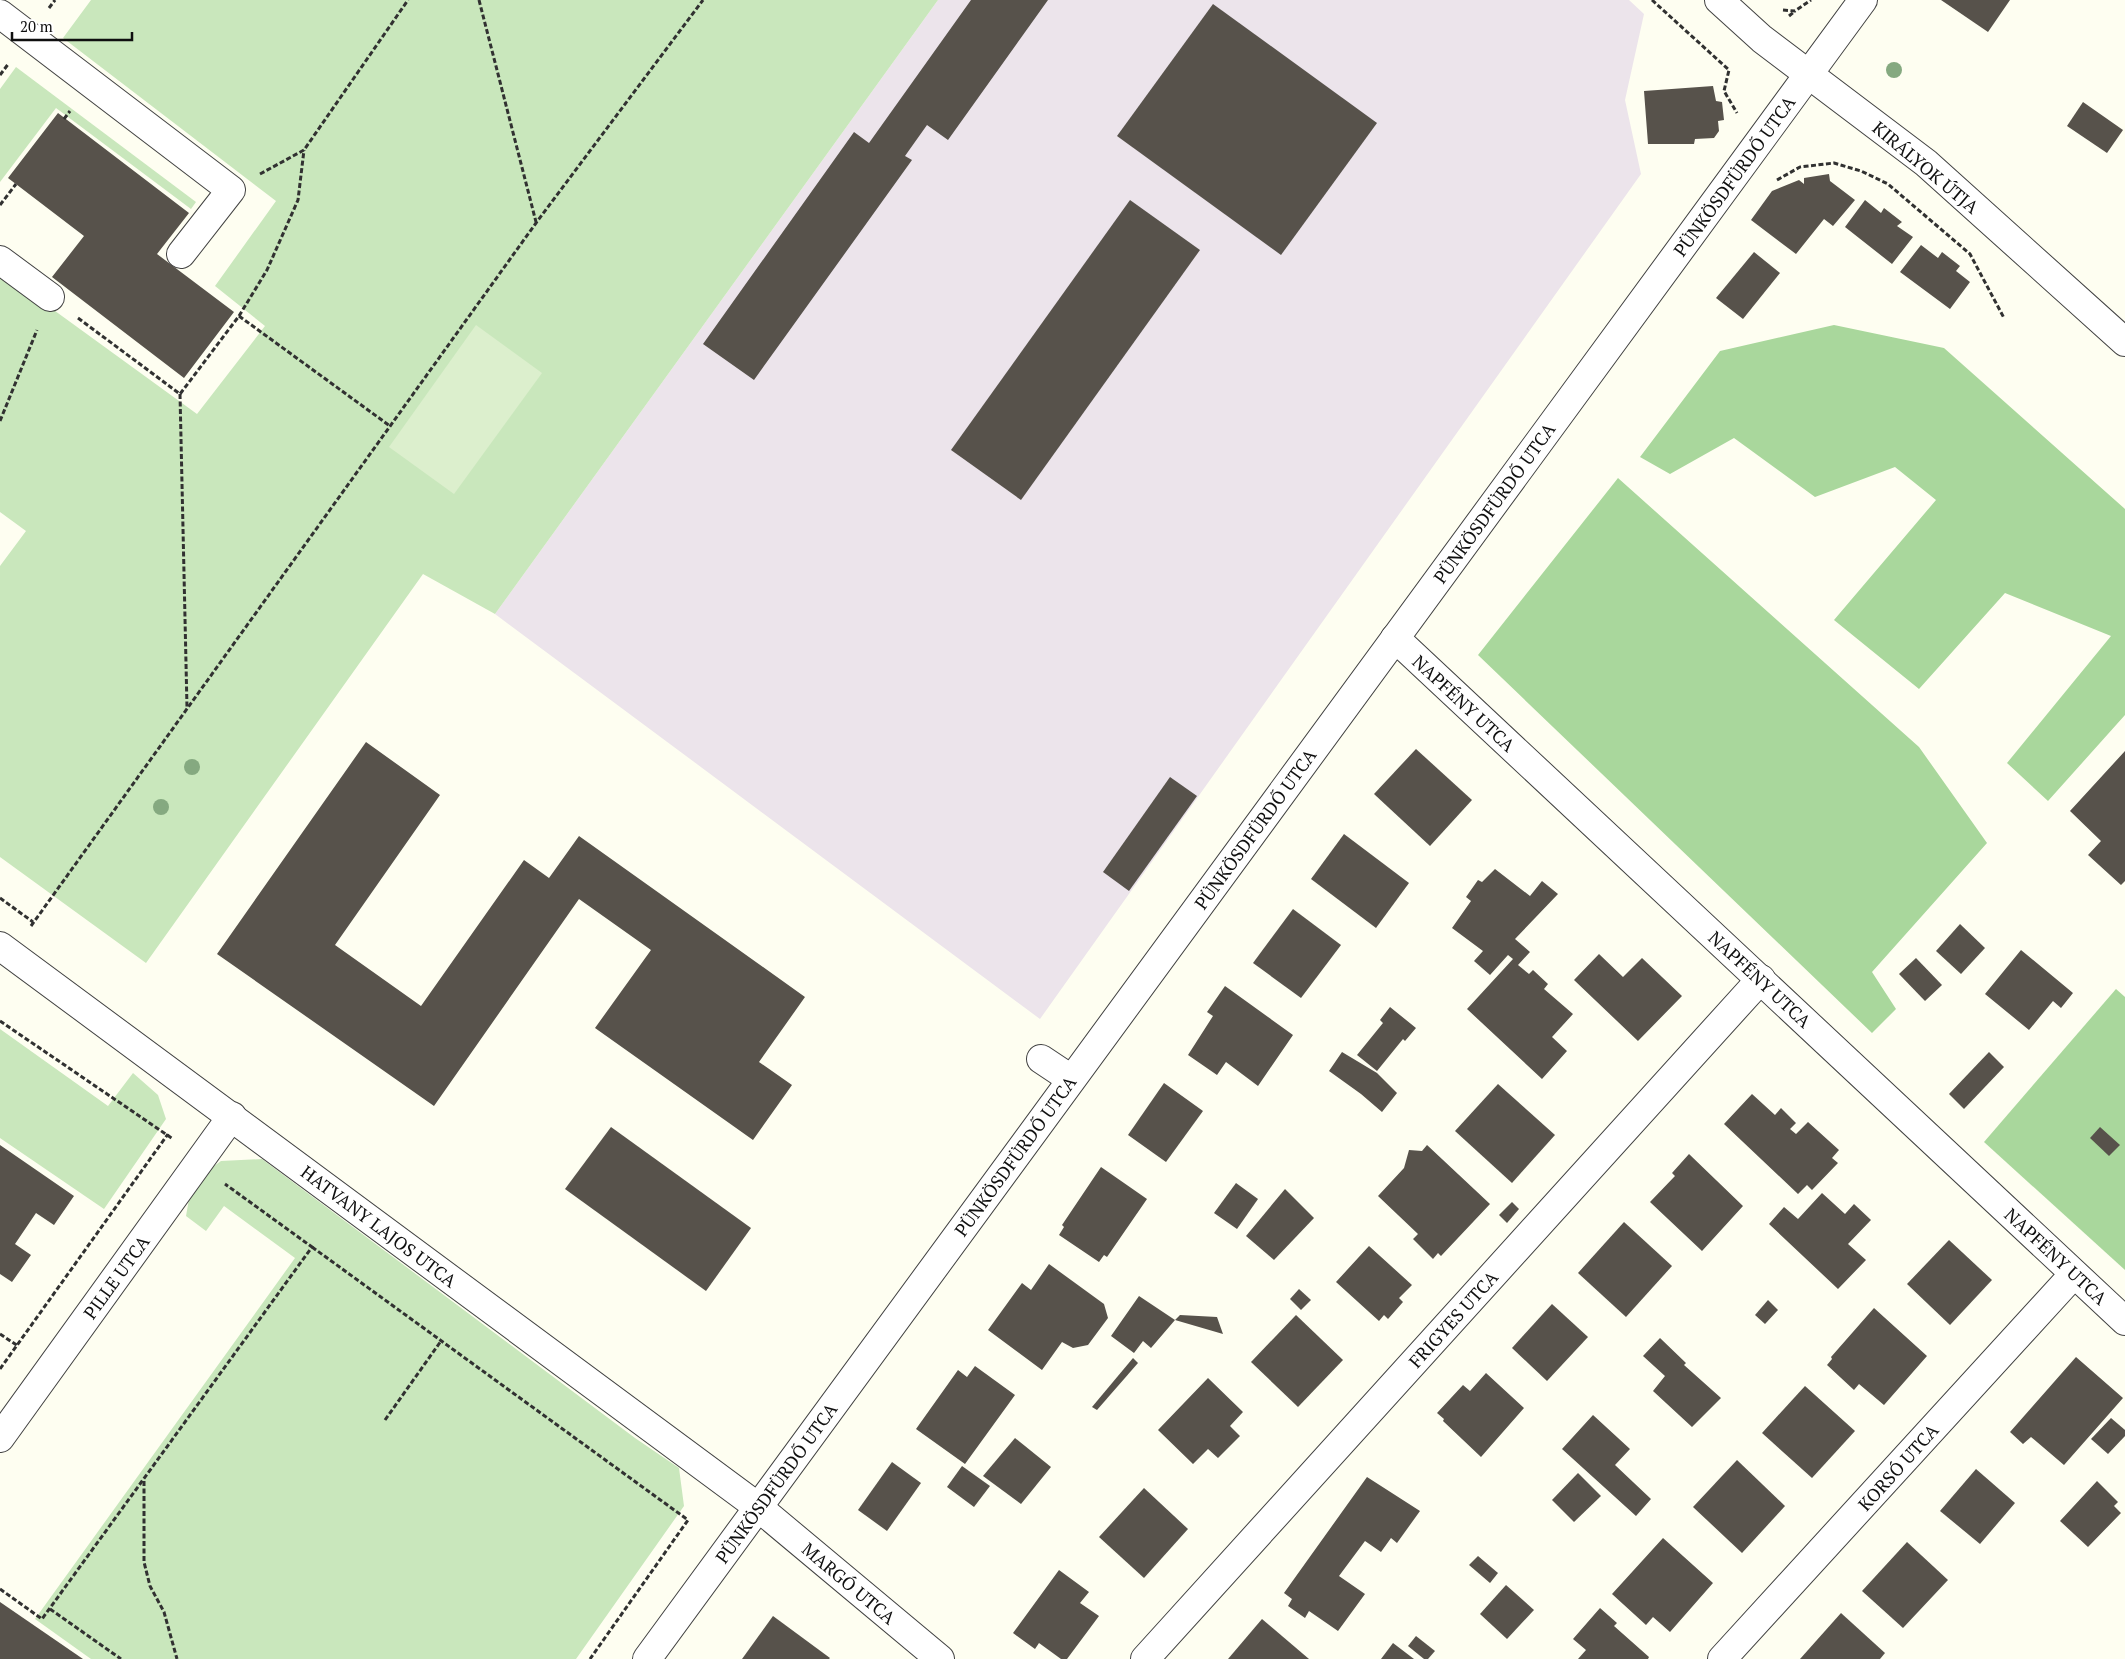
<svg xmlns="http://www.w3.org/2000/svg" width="2125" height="1659" viewBox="0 0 2125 1659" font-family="'PT Serif',serif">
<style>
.industrial{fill:#ece4eb}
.green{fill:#c9e7bc}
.forest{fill:#a9d79c}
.pitch{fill:#dcefcd}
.building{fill:#57524b}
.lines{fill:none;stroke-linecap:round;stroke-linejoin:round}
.minor-casing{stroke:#424242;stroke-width:30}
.path{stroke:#313131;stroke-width:3;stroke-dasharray:5 2.5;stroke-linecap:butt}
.minor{stroke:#fff;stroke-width:28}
.tree{fill:#85a980}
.labels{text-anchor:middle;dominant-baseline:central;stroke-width:5;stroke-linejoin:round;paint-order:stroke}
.street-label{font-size:18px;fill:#0f0f0f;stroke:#fff}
</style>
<rect width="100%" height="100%" fill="#fefef1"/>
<polygon class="industrial" points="938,0 1629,0 1644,14 1625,100 1641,174 1040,1019 495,614"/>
<g class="green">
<polygon points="91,0 938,0 495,614 423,574 146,963 0,857 0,566 26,531 0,512 0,271 197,414 265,326 215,286 276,201 63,38"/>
<polygon points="16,67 196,202 191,209 56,108 0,182 0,89"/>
<polygon points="0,1029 108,1106 133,1073 158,1095 166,1119 104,1209 0,1138"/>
<polygon points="262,1159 635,1438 679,1468 684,1506 576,1659 91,1659 35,1619 295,1258 224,1206 206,1231 186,1216 192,1182 221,1161"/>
</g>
<g class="forest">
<polygon points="1834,325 1944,348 2125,509 2125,715 2048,801 2007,763 2111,636 2005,593 1919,689 1834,620 1936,500 1895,467 1815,497 1734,438 1670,474 1640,457 1720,351"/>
<polygon points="1618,478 1919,747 1987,843 1872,972 1896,1009 1872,1033 1478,655"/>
<polygon points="2116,989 2125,997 2125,1270 1984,1142"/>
</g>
<polygon class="pitch" points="476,325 542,373 454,494 389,447"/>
<g class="building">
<polygon points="971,0 1048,0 948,140 927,125 905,156 912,160 754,380 703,344 854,132 869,143"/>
<polygon points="1941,0 2010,0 1988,32"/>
<polygon points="1213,4 1377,123 1281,255 1117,136"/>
<polygon points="1713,86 1716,101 1722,102 1724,120 1718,121 1719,131 1714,138 1695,139 1694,144 1648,144 1644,91"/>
<polygon points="2083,102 2123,130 2107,153 2067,126"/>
<polygon points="58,113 189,213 157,254 234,312 184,378 52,277 84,236 8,178"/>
<polygon points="1829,174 1830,181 1855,200 1833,226 1824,219 1796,254 1751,220 1772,191 1799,180 1804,184 1804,178"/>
<polygon points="1130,200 1200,250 1021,500 951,450"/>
<polygon points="1865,200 1881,213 1884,208 1902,222 1897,226 1913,237 1892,264 1845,227"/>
<polygon points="1921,245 1938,258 1942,252 1960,266 1956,271 1970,282 1950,309 1900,272"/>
<polygon points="1754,252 1780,273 1743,319 1716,298"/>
<polygon points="366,742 440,795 335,945 421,1006 524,860 549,878 579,836 805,997 759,1062 792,1085 753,1140 595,1028 651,950 579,899 434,1106 217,954"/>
<polygon points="1416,749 1472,800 1430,846 1374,794"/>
<polygon points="2125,751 2125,881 2121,885 2088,855 2101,841 2070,811"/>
<polygon points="1170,777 1197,796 1129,891 1103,872"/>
<polygon points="1344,834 1409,883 1376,928 1311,879"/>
<polygon points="1495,869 1530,896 1542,881 1558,894 1515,939 1530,952 1518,965 1529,974 1533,970 1548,984 1544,989 1573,1014 1552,1037 1567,1051 1542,1079 1467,1009 1513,959 1508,955 1490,975 1474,961 1483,951 1452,928 1471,901 1466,897 1478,880 1482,882"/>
<polygon points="1293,909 1341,945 1301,998 1253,963"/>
<polygon points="1960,924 1985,948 1961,974 1936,951"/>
<polygon points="2021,950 2073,993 2061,1008 2053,1001 2029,1030 1985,994"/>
<polygon points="1599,954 1623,977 1642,958 1682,996 1638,1041 1574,980"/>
<polygon points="1916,958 1942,985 1925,1001 1899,974"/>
<polygon points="1225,986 1293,1035 1258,1086 1226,1062 1217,1075 1188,1055 1213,1016 1207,1012"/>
<polygon points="1390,1007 1416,1028 1405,1041 1403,1039 1377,1071 1357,1055 1383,1023 1380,1020"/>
<polygon points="1342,1052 1377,1073 1397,1093 1382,1112 1361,1094 1329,1071"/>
<polygon points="1989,1052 2004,1067 1964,1109 1949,1094"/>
<polygon points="1164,1083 1203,1111 1166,1162 1128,1135"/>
<polygon points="1498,1084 1555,1135 1512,1183 1455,1131"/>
<polygon points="1752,1094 1775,1115 1781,1108 1796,1123 1790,1129 1796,1134 1808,1122 1839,1150 1832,1158 1838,1163 1812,1190 1807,1185 1798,1194 1724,1124"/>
<polygon points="611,1127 751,1228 706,1291 565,1189"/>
<polygon points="2100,1127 2120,1145 2109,1156 2090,1138"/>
<polygon points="0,1145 74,1196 54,1225 36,1213 15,1244 31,1255 12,1282 0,1274"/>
<polygon points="1427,1145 1490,1204 1441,1256 1438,1253 1433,1259 1413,1239 1418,1234 1378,1196 1404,1168 1409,1150 1422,1151"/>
<polygon points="1689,1154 1743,1206 1702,1251 1650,1202 1675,1176 1672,1173"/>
<polygon points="1101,1167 1147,1199 1107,1257 1104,1255 1099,1262 1059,1235 1064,1227 1062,1225"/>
<polygon points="1236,1183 1258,1199 1237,1229 1214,1213"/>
<polygon points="1285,1189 1314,1218 1274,1260 1246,1236"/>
<polygon points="1822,1193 1845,1214 1854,1204 1871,1220 1848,1244 1866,1260 1838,1289 1769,1224 1784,1207 1798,1219"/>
<polygon points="1512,1202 1519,1209 1507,1223 1499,1215"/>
<polygon points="1624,1222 1672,1266 1626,1317 1578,1273"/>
<polygon points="1949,1240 1992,1280 1950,1325 1907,1284"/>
<polygon points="1369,1246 1412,1285 1399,1298 1403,1302 1388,1319 1384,1315 1379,1321 1336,1282"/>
<polygon points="1049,1264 1104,1304 1108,1318 1088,1345 1073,1348 1062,1342 1042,1370 988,1330 1022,1283 1031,1290"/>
<polygon points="1299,1289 1311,1300 1301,1310 1290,1299"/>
<polygon points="1139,1296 1175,1320 1180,1315 1217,1317 1223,1334 1175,1320 1151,1348 1143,1341 1134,1353 1111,1336"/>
<polygon points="1768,1300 1778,1310 1765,1324 1755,1315"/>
<polygon points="1552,1304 1588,1337 1547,1381 1512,1348"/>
<polygon points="1874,1308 1927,1356 1884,1405 1859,1384 1854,1390 1827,1365 1832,1359 1831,1357"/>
<polygon points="1296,1315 1343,1360 1298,1407 1251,1362"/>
<polygon points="1660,1338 1686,1363 1684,1365 1721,1398 1692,1427 1653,1391 1665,1376 1643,1356"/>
<polygon points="2076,1357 2123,1398 2064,1465 2031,1437 2023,1444 2010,1432"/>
<polygon points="1133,1358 1138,1363 1097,1410 1092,1407"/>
<polygon points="975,1366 1015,1395 965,1464 916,1429 958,1370 967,1377"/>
<polygon points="1486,1373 1524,1408 1481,1457 1443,1421 1444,1419 1437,1413 1463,1385 1470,1391"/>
<polygon points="1208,1378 1243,1412 1230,1426 1240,1436 1218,1458 1208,1449 1193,1464 1158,1430"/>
<polygon points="1805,1386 1855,1431 1812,1478 1762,1433"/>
<polygon points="1593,1415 1630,1449 1615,1465 1651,1499 1636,1516 1562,1449"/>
<polygon points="2111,1418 2125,1430 2125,1436 2108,1454 2091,1439"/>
<polygon points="1015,1438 1051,1467 1021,1504 983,1476"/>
<polygon points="1737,1460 1785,1506 1742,1553 1693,1507"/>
<polygon points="892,1462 921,1483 887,1531 858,1510"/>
<polygon points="962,1466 990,1486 974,1507 947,1487"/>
<polygon points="1976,1469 2015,1503 1980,1544 1940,1511"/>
<polygon points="1578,1473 1601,1496 1574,1522 1552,1500"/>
<polygon points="1367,1477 1420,1511 1397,1543 1391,1538 1381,1552 1365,1541 1339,1576 1365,1594 1338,1631 1309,1611 1305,1618 1288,1606 1292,1599 1284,1593"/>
<polygon points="2097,1481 2118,1502 2114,1506 2121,1513 2088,1547 2060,1521"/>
<polygon points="1144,1488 1188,1529 1144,1578 1099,1537"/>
<polygon points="1663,1538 1713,1583 1670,1632 1653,1617 1646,1625 1612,1594"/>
<polygon points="1907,1542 1948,1580 1903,1628 1862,1591"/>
<polygon points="1478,1556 1498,1573 1490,1583 1469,1565"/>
<polygon points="1059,1570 1089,1592 1080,1603 1099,1616 1067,1659 1061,1659 1039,1643 1035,1649 1013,1633"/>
<polygon points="1506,1585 1534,1610 1507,1639 1480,1614"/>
<polygon points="0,1602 83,1659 0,1659"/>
<polygon points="1600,1608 1617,1623 1614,1626 1649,1657 1648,1659 1578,1659 1586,1650 1573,1639"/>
<polygon points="1841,1613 1885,1653 1880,1659 1800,1659"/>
<polygon points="773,1616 830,1658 829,1659 742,1659"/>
<polygon points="1262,1619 1309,1659 1228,1659"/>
<polygon points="1416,1636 1435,1651 1428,1659 1424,1659 1408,1646"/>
<polygon points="1393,1643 1414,1659 1381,1659"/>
</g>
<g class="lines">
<g class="minor-casing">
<g id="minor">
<polyline points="1719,0 1762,39 1926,163 2125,342"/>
<polyline points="0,14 231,190 181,254"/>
<polyline points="0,260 50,297"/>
<polyline points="1395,638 2125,1321"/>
<polyline points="0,946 758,1507 940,1659"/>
<polyline points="1041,1059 1071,1079"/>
<polyline points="0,1438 232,1116"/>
<polyline points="647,1659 1863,0"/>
<polyline points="1145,1659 1761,979"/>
<polyline points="1722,1659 2074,1274"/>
</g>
</g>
<g class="path">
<polyline points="479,0 536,222"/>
<polyline points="1652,0 1729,70 1724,91 1737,113"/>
<polyline points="49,8 55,0"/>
<polyline points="1783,10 1795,11 1811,0"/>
<polyline points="1789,16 1795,11"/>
<polyline points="0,75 9,63"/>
<polyline points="64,119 70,111"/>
<polyline points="260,174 304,150 408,0"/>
<polyline points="1777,180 1800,167 1834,163 1861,171 1888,184 1970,254 2004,318"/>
<polyline points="0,205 16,184"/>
<polyline points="239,316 390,426"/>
<polyline points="78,318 180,394 239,316 267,270 298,200 304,150"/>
<polyline points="180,394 187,708"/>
<polyline points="0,421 37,330"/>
<polyline points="0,898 33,922"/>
<polyline points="31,926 536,223 703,0"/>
<polyline points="0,1021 173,1139"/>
<polyline points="312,1247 688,1520 590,1659"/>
<polyline points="0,1334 18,1346"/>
<polyline points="0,1369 168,1134"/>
<polyline points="385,1420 441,1341"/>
<polyline points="144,1481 144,1562 150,1586 164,1612 177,1659"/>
<polyline points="0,1589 42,1619 312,1247 225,1184"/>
<polyline points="50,1609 121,1659"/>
</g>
<use href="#minor" class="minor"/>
</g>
<g class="tree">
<circle cx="1894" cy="70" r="8"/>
<circle cx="192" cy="767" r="8"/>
<circle cx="161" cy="807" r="8"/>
</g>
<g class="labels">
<g class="street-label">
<text transform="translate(1926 167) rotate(40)">KIRÁLYOK ÚTJA</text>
<text transform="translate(1734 176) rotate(-54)">PÜNKÖSDFÜRDŐ UTCA</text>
<text transform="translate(1494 503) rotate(-54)">PÜNKÖSDFÜRDŐ UTCA</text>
<text transform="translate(1464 703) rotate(43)">NAPFÉNY UTCA</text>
<text transform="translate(1255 829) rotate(-54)">PÜNKÖSDFÜRDŐ UTCA</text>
<text transform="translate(1760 979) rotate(43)">NAPFÉNY UTCA</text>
<text transform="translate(1015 1156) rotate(-54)">PÜNKÖSDFÜRDŐ UTCA</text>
<text transform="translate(379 1226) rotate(37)">HATVANY LAJOS UTCA</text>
<text transform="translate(2056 1256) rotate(43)">NAPFÉNY UTCA</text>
<text transform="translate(116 1277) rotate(-54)">PILLE UTCA</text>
<text transform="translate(1453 1319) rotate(-48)">FRIGYES UTCA</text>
<text transform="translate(1898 1467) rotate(-48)">KORSÓ UTCA</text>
<text transform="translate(776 1483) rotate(-54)">PÜNKÖSDFÜRDŐ UTCA</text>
<text transform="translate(849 1583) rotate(40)">MARGÓ UTCA</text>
</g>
</g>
<path d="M12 32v8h120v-8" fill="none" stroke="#0f0f0f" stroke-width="2.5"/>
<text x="20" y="32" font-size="15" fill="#0f0f0f" stroke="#ffffff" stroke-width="4" paint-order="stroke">20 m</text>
</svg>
